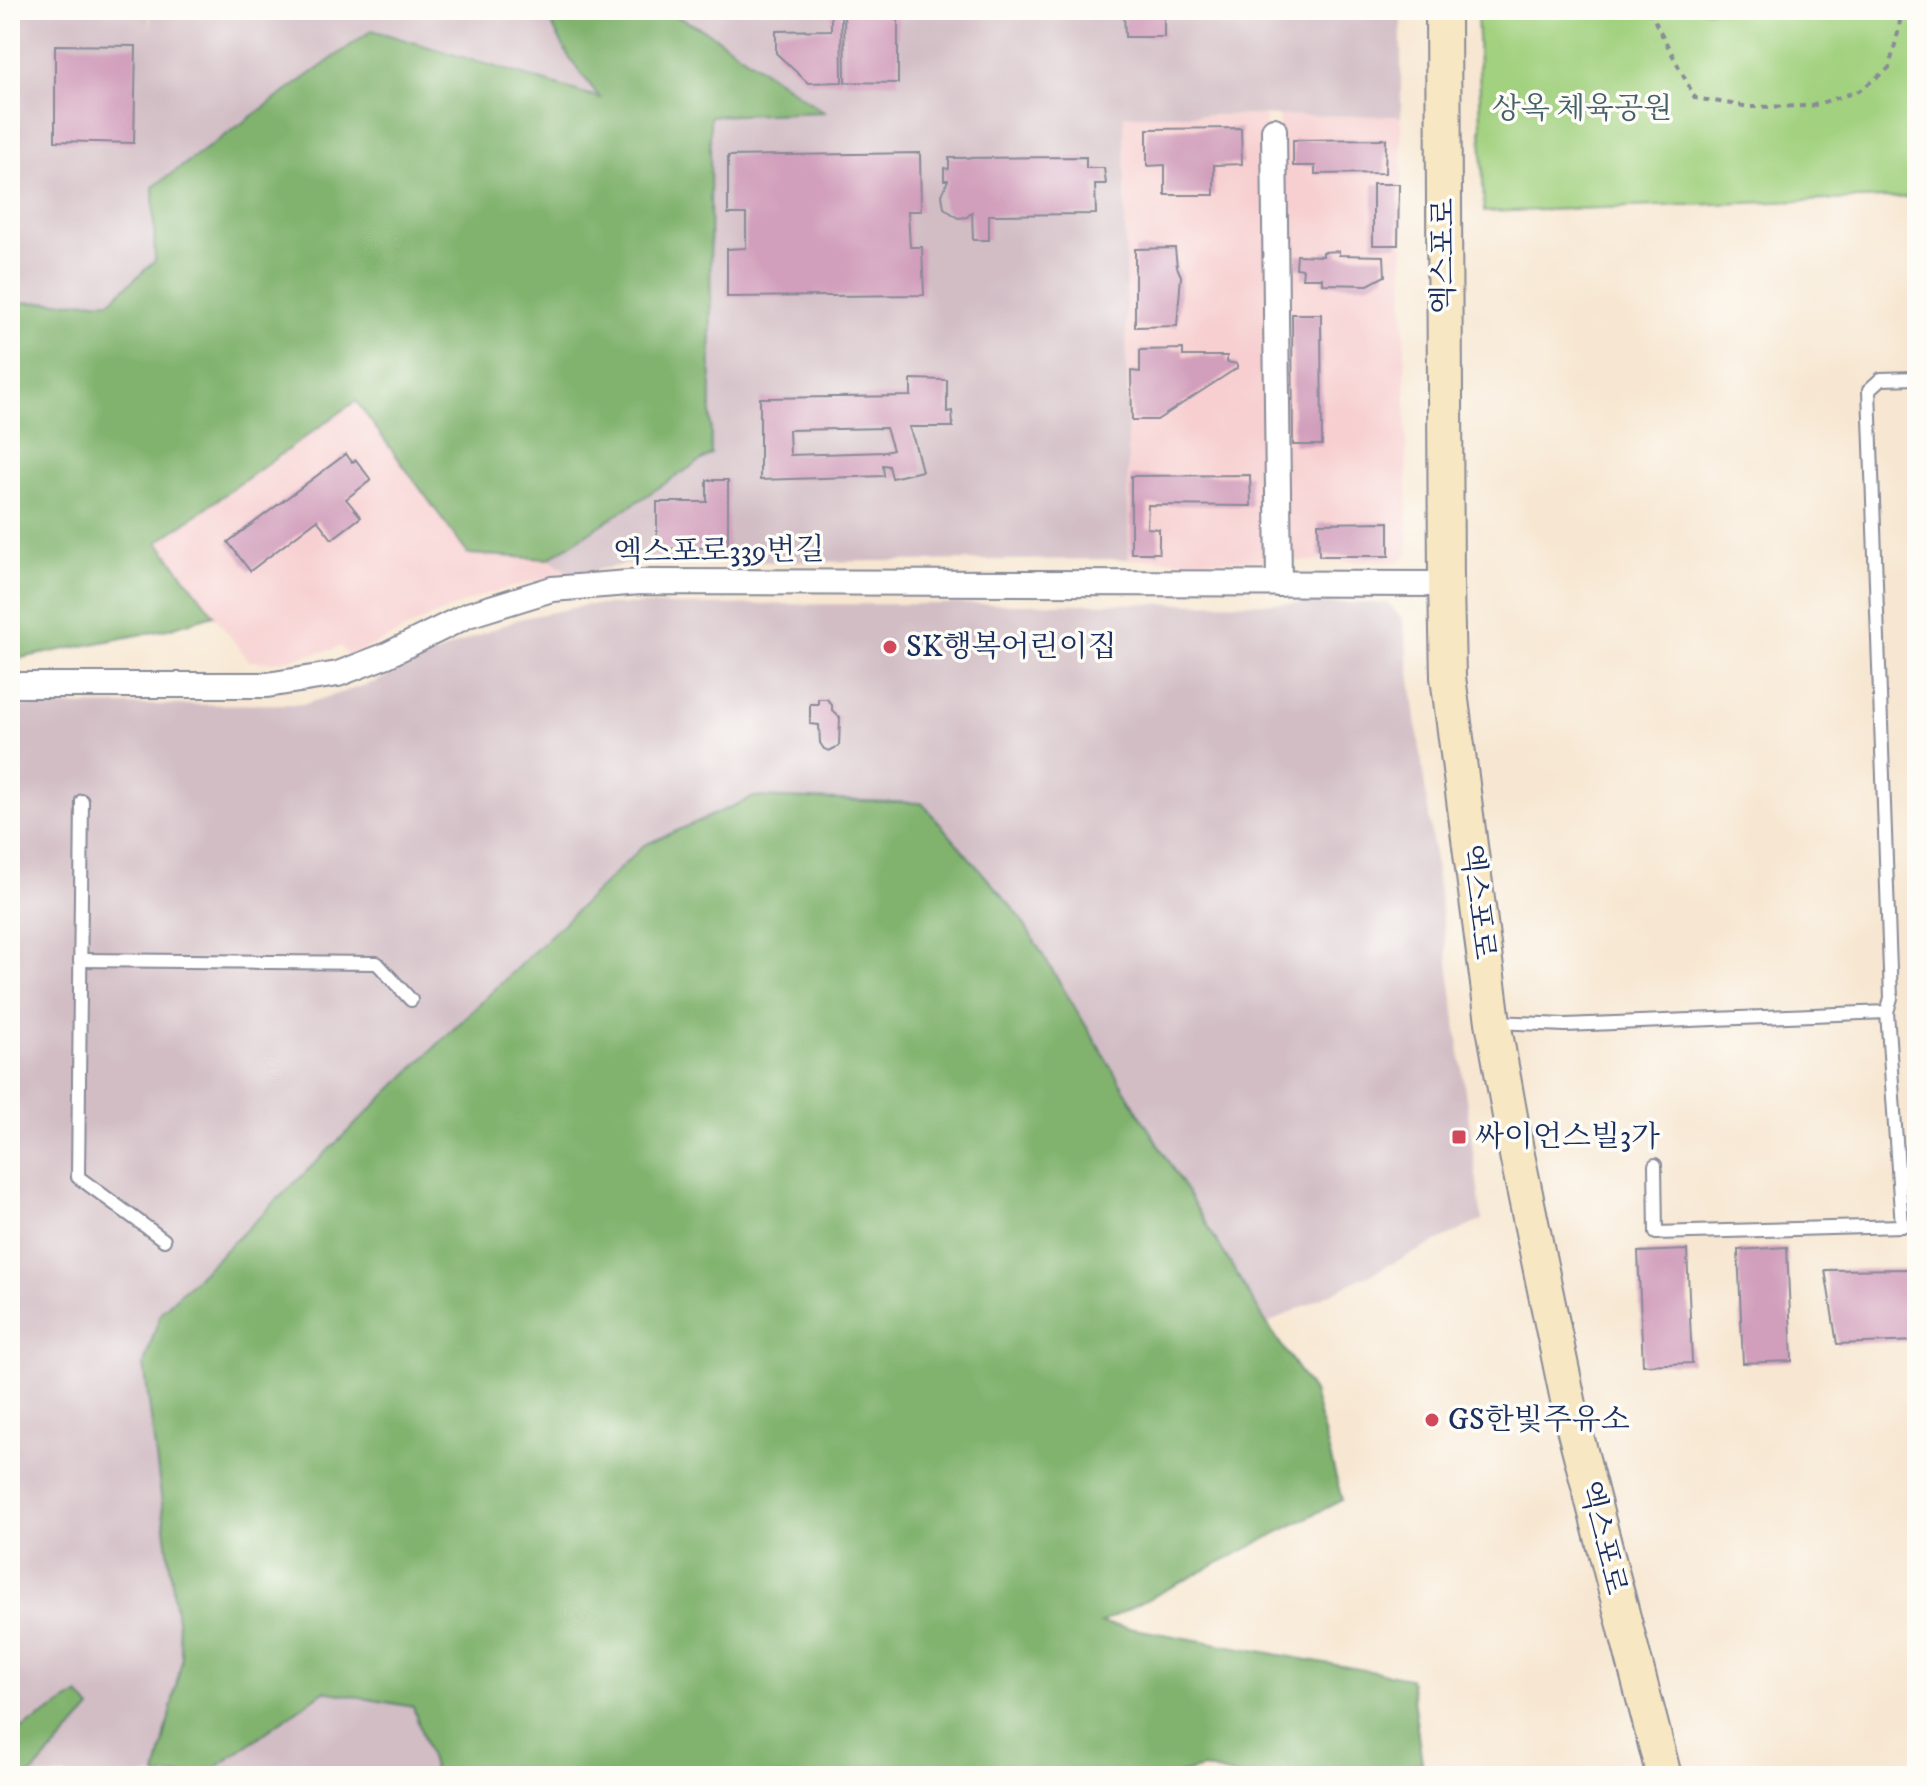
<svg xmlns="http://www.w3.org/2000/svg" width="1927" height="1786" viewBox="0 0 1927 1786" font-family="'IM FELL DW Pica','Noto Serif KR',serif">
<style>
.built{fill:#f7cfd0}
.industrial{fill:#d2bdc5}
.green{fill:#a2d17f;stroke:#5e806e;stroke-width:2}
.forest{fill:#81b36e;stroke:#4e7166;stroke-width:2}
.building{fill:#d19ebb;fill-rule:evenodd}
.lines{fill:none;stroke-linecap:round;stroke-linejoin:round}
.lane-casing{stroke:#898b98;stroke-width:16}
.street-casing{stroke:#898b98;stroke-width:28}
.secondary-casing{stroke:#898b98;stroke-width:38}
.path{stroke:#898b98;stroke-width:4;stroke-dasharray:6 6;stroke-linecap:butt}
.lane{stroke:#fff;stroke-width:12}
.street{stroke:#fff;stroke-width:24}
.secondary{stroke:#f8e7c3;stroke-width:34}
.poi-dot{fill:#d1495b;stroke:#fdfcf7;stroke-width:3}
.labels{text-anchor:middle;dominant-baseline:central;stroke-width:7;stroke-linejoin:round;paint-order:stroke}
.park-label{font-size:30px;fill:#446068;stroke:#fdfcf7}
.street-label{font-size:30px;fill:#1b2f5e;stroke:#fdfcf7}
.poi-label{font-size:30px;fill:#1b2f5e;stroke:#fdfcf7;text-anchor:start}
</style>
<rect width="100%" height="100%" fill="#fdfcf7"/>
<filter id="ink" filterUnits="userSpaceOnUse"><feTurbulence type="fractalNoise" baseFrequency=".0125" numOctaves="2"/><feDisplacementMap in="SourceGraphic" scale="16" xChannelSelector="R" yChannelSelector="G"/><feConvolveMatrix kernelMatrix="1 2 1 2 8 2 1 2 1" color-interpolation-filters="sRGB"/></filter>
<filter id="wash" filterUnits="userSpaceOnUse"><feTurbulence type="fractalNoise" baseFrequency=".006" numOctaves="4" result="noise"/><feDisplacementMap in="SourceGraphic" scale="32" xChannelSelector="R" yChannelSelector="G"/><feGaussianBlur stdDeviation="1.8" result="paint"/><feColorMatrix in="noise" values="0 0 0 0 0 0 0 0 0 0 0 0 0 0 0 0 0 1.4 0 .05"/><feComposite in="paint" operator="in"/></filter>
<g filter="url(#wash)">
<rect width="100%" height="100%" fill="#f7e7d2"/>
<g class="built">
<polygon points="1124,115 1265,116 1272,553 1265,561 1129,559"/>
<polygon points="1279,115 1401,116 1408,552 1400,562 1293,561 1285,551"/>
<polygon points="356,401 468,554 548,559 572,575 530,582 483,595 424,620 349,657 340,646 331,650 275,662 249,661 158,542"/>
</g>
<g class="industrial">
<polygon points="10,10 149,10 150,31 151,10 544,10 569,57 601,98 153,187 155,261 109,301 10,303"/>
<polygon points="664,10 1401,10 1401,116 1124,115 1129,559 633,563 572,575 548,559 711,454 710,115 823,111 708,32"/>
<polygon points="1387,603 1403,619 1482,1220 1267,1324 1018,914 144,1364 182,1659 156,1776 30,1776 91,1709 79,1694 10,1736 10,706 305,704 375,682 457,644 519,619 586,605"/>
<polygon points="324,1691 413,1707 436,1776 204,1776"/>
</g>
<polygon class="green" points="1477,10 1917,10 1917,197 1484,212"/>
<g class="forest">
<polygon points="544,10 664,10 708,32 824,112 710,116 711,454 548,559 468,554 356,401 158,542 214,615 164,630 10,660 10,303 110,301 155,261 153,187 372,30 600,98 569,57"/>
<polygon points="754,797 922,803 1018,914 1267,1324 1313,1392 1342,1500 1101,1623 1410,1678 1424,1776 1237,1776 1203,1768 1172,1776 436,1776 413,1707 324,1691 204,1776 156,1776 182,1659 144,1364 161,1312 644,845"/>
<polygon points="79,1694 91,1709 30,1776 10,1776 10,1736"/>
</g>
<g id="blocks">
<g class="building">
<polygon points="831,10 841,10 842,82 808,83 776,53 776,31 831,30"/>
<polygon points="844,10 898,10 898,83 845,82"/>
<polygon points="1124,10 1164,10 1164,37 1125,37"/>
<polygon points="55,45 136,46 134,143 55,141"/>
<polygon points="1241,128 1242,164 1214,165 1214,195 1165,195 1165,165 1147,166 1147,129"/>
<polygon points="1386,139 1385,173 1315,174 1315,166 1293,166 1293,140"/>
<polygon points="920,153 921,211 908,211 910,247 922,247 924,295 727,297 727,249 746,248 746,214 728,214 728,156"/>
<polygon points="1086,157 1086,168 1104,168 1106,184 1095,184 1096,214 989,215 989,240 973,240 972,212 967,217 958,218 944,208 942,195 948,180 944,180 944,168 949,169 949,158"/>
<polygon points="1373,184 1399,184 1398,245 1373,245"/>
<polygon points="1175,248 1177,267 1181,276 1177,326 1135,327 1135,249"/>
<polygon points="1339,251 1339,255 1384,256 1385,276 1368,285 1322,284 1322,278 1302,278 1303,269 1296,268 1297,255 1323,256 1323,252"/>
<polygon points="1292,314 1321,314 1322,445 1293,445"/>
<polygon points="1183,349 1183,356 1227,356 1227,362 1237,364 1237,368 1157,420 1132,420 1131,371 1140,372 1140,350"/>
<path d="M911,379L947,380V412L952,411L953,427H909L915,444L922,471L892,478L889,466L883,465L884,476L760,480V398L911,396ZM886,428L893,450L885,452L790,455L789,430Z"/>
<polygon points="346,454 352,462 356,460 371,480 346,499 361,517 332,539 317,520 250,571 228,542"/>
<polygon points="1250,475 1251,506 1148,505 1147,528 1159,529 1159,553 1131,553 1131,476"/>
<polygon points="707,480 728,480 728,547 657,549 657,502 707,502"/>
<polygon points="1389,522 1389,556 1319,556 1318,523"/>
<polygon points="818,699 827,699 832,705 832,710 840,718 839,746 829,751 824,749 820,743 819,725 810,724 810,704 818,704"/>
<polygon points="1787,1247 1792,1361 1743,1363 1738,1250"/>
<polygon points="1687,1250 1692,1363 1643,1365 1638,1252"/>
<polygon points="1917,1269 1917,1341 1837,1344 1825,1270"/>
</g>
</g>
</g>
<g filter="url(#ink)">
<use href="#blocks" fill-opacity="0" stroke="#898b98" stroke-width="2"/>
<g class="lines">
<g class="lane-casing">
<g id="lane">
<polyline points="82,801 78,1177 164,1240"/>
<polyline points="80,960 377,963 411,1000"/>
<polyline points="1887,1012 1891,998 1869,390 1881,379 1917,378"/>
<polyline points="1496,1022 1565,1025 1887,1012 1902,1226 1656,1233 1655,1165"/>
</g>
</g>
<g class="street-casing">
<g id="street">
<polyline points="1274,130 1279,584"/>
<polyline points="10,685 267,685 338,674 387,655 468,615 552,589 641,582 1446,584"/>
</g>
</g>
<g class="secondary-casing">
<polyline id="secondary" points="1443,10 1446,584 1448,677 1493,1022 1517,1155 1573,1424 1664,1776"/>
</g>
<polyline class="path" points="1649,10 1695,98 1750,107 1811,106 1859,91 1889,68 1899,29 1901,10"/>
<use href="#lane" class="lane"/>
<use href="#street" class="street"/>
<use href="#secondary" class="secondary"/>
</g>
</g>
<g class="poi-dot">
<circle cx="890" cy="647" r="8"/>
<rect x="1451" y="1129" width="16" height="16" rx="4"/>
<circle cx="1432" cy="1420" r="8"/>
</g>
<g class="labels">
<g class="park-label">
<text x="1582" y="109">상옥 체육공원</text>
</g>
<g class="street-label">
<text transform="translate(1444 256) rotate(-90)">엑스포로</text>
<text transform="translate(719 552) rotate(-1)">엑스포로339번길</text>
<text transform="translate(1477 902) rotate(83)">엑스포로</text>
<text transform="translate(1602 1538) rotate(76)">엑스포로</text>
</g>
<g class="poi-label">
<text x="906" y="647">SK행복어린이집</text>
<text x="1475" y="1137">싸이언스빌3가</text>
<text x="1448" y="1420">GS한빛주유소</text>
</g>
</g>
<rect width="1927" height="1786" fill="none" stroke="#fdfcf7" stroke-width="40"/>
</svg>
